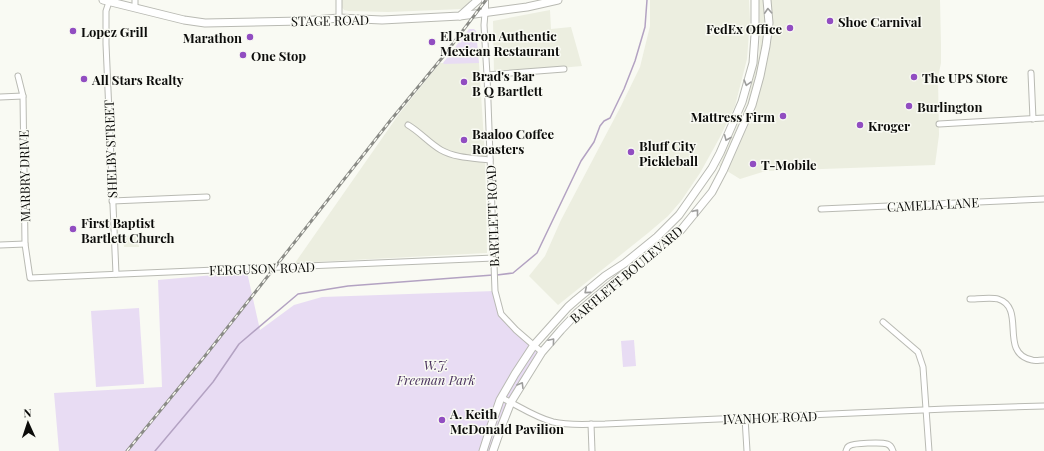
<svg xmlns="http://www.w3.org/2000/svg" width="1044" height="451" viewBox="0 0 1044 451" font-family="'Playfair Display',serif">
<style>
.built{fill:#eceee0}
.green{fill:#e8dcf3}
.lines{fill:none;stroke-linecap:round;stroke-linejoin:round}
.stream{stroke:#b3a2c2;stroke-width:1.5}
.minor-casing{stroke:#b9bab3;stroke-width:7}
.tertiary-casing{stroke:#b9bab3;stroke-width:8}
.secondary-casing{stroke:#b9bab3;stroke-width:9}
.minor{stroke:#fff;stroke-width:5}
.tertiary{stroke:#fff;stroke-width:6}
.secondary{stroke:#fff;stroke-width:7}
.rail-casing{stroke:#8a8b86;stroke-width:3}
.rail{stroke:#f9faf3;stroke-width:1.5;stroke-dasharray:4.5;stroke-linecap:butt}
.oneway{stroke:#9e9e9d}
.poi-dot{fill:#914dc1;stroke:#f9faf3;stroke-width:1.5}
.labels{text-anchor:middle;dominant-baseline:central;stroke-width:3;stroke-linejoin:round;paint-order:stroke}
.street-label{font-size:13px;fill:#0c0c0a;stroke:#f9faf3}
.poi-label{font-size:13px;font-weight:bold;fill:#0c0c0a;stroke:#f9faf3;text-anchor:start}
.park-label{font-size:13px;font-style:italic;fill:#4b335e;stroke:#f9faf3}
</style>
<rect width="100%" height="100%" fill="#f9faf3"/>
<g class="built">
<polygon points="341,0 471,0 467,5 463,9 388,12 348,11 344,10 341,6"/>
<polygon points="650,0 749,0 750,20 747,59 735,106 720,137 700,173 681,201 668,216 648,233 558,305 529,276 545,256 561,220 621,106 640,67 650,26"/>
<polygon points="759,0 940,0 941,45 941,63 938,77 939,135 935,165 766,171 740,179 719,166 747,104 759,54 760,35"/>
<polygon points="550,10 551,29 571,27 582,66 494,74 493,21"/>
<polygon points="440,63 479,63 485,156 487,253 295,263 399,114"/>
<polygon points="138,235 139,247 124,247 123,236"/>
</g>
<g class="green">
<polygon points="469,29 474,29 476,31 479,63 444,64 443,63"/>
<polygon points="247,272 260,330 294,305 322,297 495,291 501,314 542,352 523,381 493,451 59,451 54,393 162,387 158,280"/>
<polygon points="139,308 144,384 96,387 91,311"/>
<polygon points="634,340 636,366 623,367 621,341"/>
</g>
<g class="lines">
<g class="stream">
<polyline points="497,275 513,273 537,253 581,161 594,142 600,126 604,121 610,118 624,89 635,61 645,27 647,0"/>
<polyline points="155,451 213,382 239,344 298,294 348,286 493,275"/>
</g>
<g class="minor-casing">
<g id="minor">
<polyline points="135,0 135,7"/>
<polyline points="339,0 339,18"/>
<polyline points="109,2 106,11 106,44 116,274"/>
<polyline points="485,13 484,25 487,75 495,291 501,314 516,330 531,343 542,352"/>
<polyline points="1031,73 1033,119"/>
<polyline points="487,75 564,69"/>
<polyline points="18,76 23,96 25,244 30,278 494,258"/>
<polyline points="0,97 23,96"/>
<polyline points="939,124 1044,118"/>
<path d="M408,125C420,132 429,143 441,150C455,158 474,158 490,160"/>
<polyline points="112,201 207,197"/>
<polyline points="821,209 1044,199"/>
<polyline points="0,245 25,244"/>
<path d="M970,299C976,299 992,297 998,299C1027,308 998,353 1032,360C1035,361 1040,360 1044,360"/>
<polyline points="883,322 918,352 923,367 929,451"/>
<path d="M502,398C519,406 534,417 553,422C570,426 588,424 605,424L946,409L1044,406"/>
<polyline points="745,418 747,451"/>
<polyline points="591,424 592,451"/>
<path d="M846,451C847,448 847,447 849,446C853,443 882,442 887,444C891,445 892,448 893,451"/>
</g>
</g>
<g class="tertiary-casing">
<polyline id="tertiary" points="485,13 485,0"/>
</g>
<g class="secondary-casing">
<g id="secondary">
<polyline points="103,0 184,20 205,23 302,21 339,18 382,20 460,16 527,7 558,0"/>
<polyline points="460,16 478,0"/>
<polyline points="483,451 490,429 500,400 515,374 534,345 568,307 576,300 605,276 625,263 657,237 679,215 712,168 720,153 742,102 753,63 755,35 755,0"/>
<polyline points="493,451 502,425 511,402 542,352 561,330 577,313 626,272 647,258 681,230 712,192 723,171 752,105 760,76 766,46 769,23 767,0"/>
</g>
</g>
<use href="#minor" class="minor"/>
<use href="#tertiary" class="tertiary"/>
<use href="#secondary" class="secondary"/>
<g class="rail-casing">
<polyline id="rail" points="127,451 205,356 390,121 442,58 486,0"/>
</g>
<use href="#rail" class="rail"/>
</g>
<defs><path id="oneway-chevron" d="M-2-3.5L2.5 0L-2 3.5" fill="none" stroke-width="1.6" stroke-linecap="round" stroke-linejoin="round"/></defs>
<g class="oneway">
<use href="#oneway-chevron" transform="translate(768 11) rotate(-93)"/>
<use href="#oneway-chevron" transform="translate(747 83) rotate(106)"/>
<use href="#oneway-chevron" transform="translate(727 138) rotate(113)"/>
<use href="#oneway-chevron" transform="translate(696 212) rotate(-51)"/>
<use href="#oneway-chevron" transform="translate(587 291) rotate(140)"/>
<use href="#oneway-chevron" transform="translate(552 341) rotate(-50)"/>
<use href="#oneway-chevron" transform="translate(521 385) rotate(-59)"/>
</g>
<g class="poi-dot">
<circle cx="830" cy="21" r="4"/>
<circle cx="790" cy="28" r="4"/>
<circle cx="73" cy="31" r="4"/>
<circle cx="250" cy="37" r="4"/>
<circle cx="432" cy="42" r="4"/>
<circle cx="243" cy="55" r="4"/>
<circle cx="914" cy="77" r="4"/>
<circle cx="84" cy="79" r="4"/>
<circle cx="464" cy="82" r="4"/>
<circle cx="909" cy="106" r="4"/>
<circle cx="783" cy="116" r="4"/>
<circle cx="860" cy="125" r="4"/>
<circle cx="464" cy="140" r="4"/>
<circle cx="631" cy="152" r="4"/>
<circle cx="753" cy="164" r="4"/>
<circle cx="73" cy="229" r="4"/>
<circle cx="442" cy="420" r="4"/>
</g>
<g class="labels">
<g class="street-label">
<text transform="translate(330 20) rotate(-1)">STAGE ROAD</text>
<text transform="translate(110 149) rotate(-92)">SHELBY STREET</text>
<text transform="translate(24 176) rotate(-91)">MARBRY DRIVE</text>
<text transform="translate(933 204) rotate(-3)">CAMELIA LANE</text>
<text transform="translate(492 216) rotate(-92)">BARTLETT ROAD</text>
<text transform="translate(262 268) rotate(-2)">FERGUSON ROAD</text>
<text transform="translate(626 274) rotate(-40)">BARTLETT BOULEVARD</text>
<text transform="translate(770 417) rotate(-2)">IVANHOE ROAD</text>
</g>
<g class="poi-label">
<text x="838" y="21">Shoe Carnival</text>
<text x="782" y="28" text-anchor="end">FedEx Office</text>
<text x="81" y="31">Lopez Grill</text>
<text x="440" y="35">El Patron Authentic<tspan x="440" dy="15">Mexican Restaurant</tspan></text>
<text x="242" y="37" text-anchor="end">Marathon</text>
<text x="251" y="55">One Stop</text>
<text x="472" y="75">Brad's Bar<tspan x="472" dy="15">B Q Bartlett</tspan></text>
<text x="922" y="77">The UPS Store</text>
<text x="92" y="79">All Stars Realty</text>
<text x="917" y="106">Burlington</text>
<text x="775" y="116" text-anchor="end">Mattress Firm</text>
<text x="868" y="125">Kroger</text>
<text x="472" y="133">Baaloo Coffee<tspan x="472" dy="15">Roasters</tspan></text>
<text x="639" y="145">Bluff City<tspan x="639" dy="15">Pickleball</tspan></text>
<text x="761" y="164">T-Mobile</text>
<text x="81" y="222">First Baptist<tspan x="81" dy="15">Bartlett Church</tspan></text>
<text x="450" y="413">A. Keith<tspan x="450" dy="15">McDonald Pavilion</tspan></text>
</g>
<g class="park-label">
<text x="436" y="364">W.J.<tspan x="436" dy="15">Freeman Park</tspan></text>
</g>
</g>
<g transform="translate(28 423) rotate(357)" stroke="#f9faf3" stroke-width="3" paint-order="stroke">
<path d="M0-3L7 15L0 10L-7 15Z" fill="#0c0c0a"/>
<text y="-6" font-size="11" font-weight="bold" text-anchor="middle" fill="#0c0c0a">N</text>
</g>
</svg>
